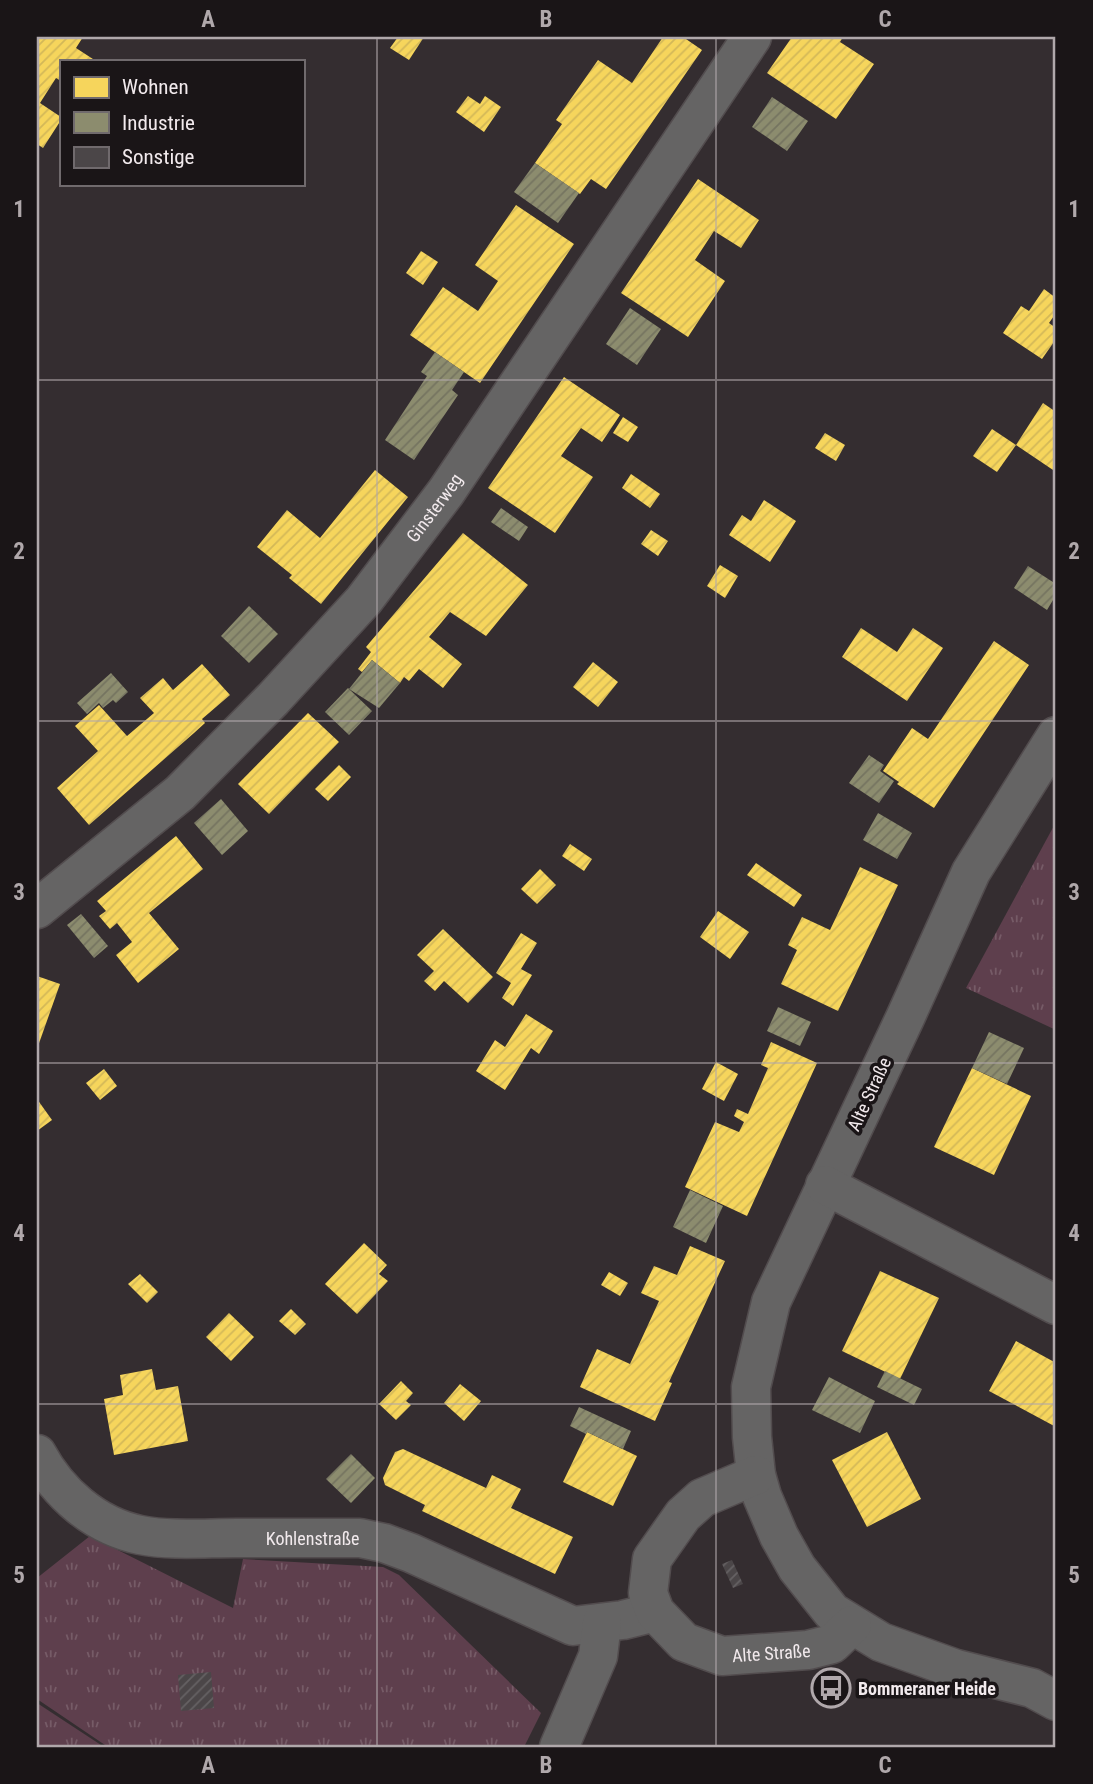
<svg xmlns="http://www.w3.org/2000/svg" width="1093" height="1784" viewBox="0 0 1093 1784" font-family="'Roboto Condensed',sans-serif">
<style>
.grass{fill:url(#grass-tufts)}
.homes{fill:url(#homes-hatch)}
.industry{fill:url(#industry-hatch)}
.building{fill:url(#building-hatch)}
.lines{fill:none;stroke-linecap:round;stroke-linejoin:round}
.minor-casing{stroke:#524c4e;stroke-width:41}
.minor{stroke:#656464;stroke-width:38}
.grid{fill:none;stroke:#b0a8ab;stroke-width:2;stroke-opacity:0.55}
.labels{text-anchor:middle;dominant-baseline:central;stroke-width:7;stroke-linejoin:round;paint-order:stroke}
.street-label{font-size:18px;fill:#f2eaed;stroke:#1a1517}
.poi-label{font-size:18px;font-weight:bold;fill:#f2eaed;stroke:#1a1517;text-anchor:start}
.neatline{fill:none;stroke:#b0a8ab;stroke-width:2.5}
.grid-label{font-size:23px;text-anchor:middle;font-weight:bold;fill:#b0a8ab}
</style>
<defs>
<pattern id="grass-tufts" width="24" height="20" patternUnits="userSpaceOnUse" patternTransform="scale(1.75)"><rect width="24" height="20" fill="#5e3f4d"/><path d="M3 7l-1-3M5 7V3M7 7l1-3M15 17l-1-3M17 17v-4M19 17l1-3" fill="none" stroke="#765b67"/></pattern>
<pattern id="homes-hatch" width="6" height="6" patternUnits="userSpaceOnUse" patternTransform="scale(1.75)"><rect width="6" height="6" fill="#f6d55c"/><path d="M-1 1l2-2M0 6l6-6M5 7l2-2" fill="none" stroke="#d3b858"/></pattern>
<pattern id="industry-hatch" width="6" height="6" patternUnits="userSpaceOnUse" patternTransform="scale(1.75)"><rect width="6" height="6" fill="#8c8c6e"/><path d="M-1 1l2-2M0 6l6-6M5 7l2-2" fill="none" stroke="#757460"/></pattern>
<pattern id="building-hatch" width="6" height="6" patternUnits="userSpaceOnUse" patternTransform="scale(1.75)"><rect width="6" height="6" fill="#4b4648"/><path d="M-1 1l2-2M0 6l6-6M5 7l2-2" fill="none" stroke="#656163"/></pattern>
</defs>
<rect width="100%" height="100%" fill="#342d30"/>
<g class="grass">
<polygon points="1056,822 1056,1030 966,988"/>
<polygon points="90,1536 233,1608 243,1559 383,1567 399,1575 541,1713 524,1747 108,1747 37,1699 37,1578"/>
<polygon points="37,1703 104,1747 37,1747"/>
</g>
<g class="homes">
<polygon points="37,37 83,37 76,48 96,61 61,61 61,81 56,78 40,103 61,117 61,120 43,148 37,144"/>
<polygon points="398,37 424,37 409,60 390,48"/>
<polygon points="663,37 683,37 702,50 606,189 591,179 580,194 535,163 562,124 556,120 598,60 632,83"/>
<polygon points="792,37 843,37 840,42 874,64 836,119 767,73"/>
<polygon points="468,96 480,104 485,96 501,107 484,132 456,112"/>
<polygon points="698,179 759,220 741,248 714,231 695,260 725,281 688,337 621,293"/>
<polygon points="516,205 574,244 480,383 410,335 443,287 478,311 498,281 475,265"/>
<polygon points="421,251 438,262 423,285 406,273"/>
<polygon points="1044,289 1056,298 1056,313 1049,323 1056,328 1056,339 1042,359 1003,333 1021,306 1029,311"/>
<polygon points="564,377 620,415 602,442 581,428 561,456 593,477 555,533 488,488"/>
<polygon points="1043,403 1056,412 1056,472 1016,445"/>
<polygon points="623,417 638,427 628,442 613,433"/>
<polygon points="992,429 1016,445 997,472 973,456"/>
<polygon points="825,433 845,445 836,461 815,448"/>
<polygon points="375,470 408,497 321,604 289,578 292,575 257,547 287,510 320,538"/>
<polygon points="631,474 660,494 650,508 622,488"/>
<polygon points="764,500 796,521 770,562 729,535 742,515 751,521"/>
<polygon points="651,530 668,541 658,556 641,544"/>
<polygon points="463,533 528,585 486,636 450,612 441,623 429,637 462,664 443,688 419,669 409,681 404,677 400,683 372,660 362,672 358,669 371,652 366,647 371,641"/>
<polygon points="720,565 738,576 725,598 707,586"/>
<polygon points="861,628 897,652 913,628 943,648 907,701 842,657"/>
<polygon points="994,641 1029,665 934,808 897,784 899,782 883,771 912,728 928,739"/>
<polygon points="593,662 618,682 598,707 573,687"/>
<polygon points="202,664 230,695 202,719 205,723 194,733 89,825 57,788 98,751 75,726 99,705 127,736 154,713 140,698 163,678 173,690"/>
<polygon points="308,713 339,742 269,814 238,784"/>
<polygon points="339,765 351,777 328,801 315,789"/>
<polygon points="176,836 203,869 149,913 179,949 138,983 116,955 132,942 117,923 110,929 99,916 106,911 97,901"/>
<polygon points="570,844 592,859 584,871 562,856"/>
<polygon points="756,863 802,895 794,907 747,875"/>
<polygon points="860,867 898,885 838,1011 781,984 797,950 788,945 802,917 830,930"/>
<polygon points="540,869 556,885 537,904 521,889"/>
<polygon points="718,911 749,932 730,959 700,937"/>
<polygon points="443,929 493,977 468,1003 444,981 435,991 424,981 434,971 417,955"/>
<polygon points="521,933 537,943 521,969 532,975 513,1006 502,998 511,983 496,973"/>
<polygon points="37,976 60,984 37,1049"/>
<polygon points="526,1014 553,1031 539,1054 531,1048 505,1090 476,1071 495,1040 505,1047"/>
<polygon points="771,1042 817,1063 747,1216 685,1187 715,1122 739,1132 744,1122 734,1116 737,1109 748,1114 768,1068 761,1065"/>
<polygon points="716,1062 738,1074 724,1101 702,1089"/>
<polygon points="972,1068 1031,1096 994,1175 934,1147"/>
<polygon points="104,1069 117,1086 100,1100 86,1083"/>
<polygon points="37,1099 52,1120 37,1131"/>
<polygon points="364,1243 387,1265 379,1274 388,1281 357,1314 325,1284"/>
<polygon points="690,1246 725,1261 669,1382 672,1383 655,1421 580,1387 597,1349 630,1364 659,1301 641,1293 654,1266 677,1275"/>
<polygon points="880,1271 939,1298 900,1379 842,1351"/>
<polygon points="609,1272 628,1283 620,1296 601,1285"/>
<polygon points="140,1274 158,1292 147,1303 128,1284"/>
<polygon points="291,1309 306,1324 295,1335 279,1321"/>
<polygon points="229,1313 254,1337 231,1361 206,1337"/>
<polygon points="1016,1341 1056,1363 1056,1427 989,1391"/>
<polygon points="152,1369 156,1390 178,1386 188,1441 114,1455 104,1399 123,1395 120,1375"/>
<polygon points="401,1381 413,1393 406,1401 411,1405 396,1420 379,1404"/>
<polygon points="460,1384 481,1401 464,1421 444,1403"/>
<polygon points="587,1432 637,1456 613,1506 563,1482"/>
<polygon points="887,1432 921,1499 867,1527 832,1460"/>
<polygon points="403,1449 486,1488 492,1475 521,1489 511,1508 573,1537 555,1574 422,1511 425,1505 385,1485 383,1478 395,1452"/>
</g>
<g class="industry">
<polygon points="772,97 808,121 787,151 752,127"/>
<polygon points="535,163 579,193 558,223 514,192"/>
<polygon points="630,308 661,329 637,365 606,344"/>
<polygon points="435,352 464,372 452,390 458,395 414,460 385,440 427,376 421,372"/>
<polygon points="501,508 528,527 519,541 491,522"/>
<polygon points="1028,566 1056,584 1056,595 1047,610 1014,588"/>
<polygon points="249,606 278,634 249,663 221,636"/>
<polygon points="372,660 400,683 379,708 349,689"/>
<polygon points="111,673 128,692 116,703 113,700 103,708 99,703 87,714 77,703"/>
<polygon points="348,688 372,711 349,735 325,712"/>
<polygon points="869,755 884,765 880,771 894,781 879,803 849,783"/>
<polygon points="221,799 248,831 222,855 194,823"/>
<polygon points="878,813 912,833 897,859 863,840"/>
<polygon points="81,914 108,946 94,958 67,925"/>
<polygon points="778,1007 811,1022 800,1046 767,1031"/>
<polygon points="989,1032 1024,1048 1007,1084 972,1068"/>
<polygon points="690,1190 723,1206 706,1243 673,1227"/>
<polygon points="885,1371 922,1389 914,1405 877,1387"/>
<polygon points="829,1377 875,1401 860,1433 812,1410"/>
<polygon points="579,1407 631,1431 623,1449 587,1432 586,1434 570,1426"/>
<polygon points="351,1454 375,1478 351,1503 326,1479"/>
</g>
<g class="building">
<polygon points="732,1560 743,1584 733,1588 722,1564"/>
<polygon points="211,1672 214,1708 181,1711 178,1675"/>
<polygon points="820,1688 847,1692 846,1703 819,1700"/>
</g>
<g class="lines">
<g class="minor-casing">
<g id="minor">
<polyline points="1056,736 971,872 905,1018 771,1302 751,1387 752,1437 756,1475 762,1496 779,1536 797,1568 832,1612 881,1642 956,1669 1032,1688 1056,1701"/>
<path id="s1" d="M37,909L180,793L273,699L364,600L446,492L752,37"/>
<polyline points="825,1185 1056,1305"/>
<path id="s2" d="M37,1454C58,1493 95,1526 140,1535C171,1541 204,1538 236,1538C278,1538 319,1538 360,1538L384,1543L411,1553L573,1626L623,1620L655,1612"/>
<path id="s3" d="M756,1475L702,1498L683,1515L652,1559L648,1593L655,1612L684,1642L722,1656L808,1650L832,1644L852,1625"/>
<polyline points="559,1747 598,1656 602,1623"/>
</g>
</g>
<use href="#minor" class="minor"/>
</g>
<path class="grid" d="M377,37V1747M716,37V1747M37,380H1056M37,721H1056M37,1063H1056M37,1404H1056"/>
<defs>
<g id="bus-ring" transform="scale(2.0125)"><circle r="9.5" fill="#1a1517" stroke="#b0a8ab" stroke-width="1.5"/><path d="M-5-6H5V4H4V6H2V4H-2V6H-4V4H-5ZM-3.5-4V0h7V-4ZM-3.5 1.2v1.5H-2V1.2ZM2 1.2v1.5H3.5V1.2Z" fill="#b0a8ab"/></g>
</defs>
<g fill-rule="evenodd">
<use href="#bus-ring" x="831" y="1688"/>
</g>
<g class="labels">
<g class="street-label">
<text stroke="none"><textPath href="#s1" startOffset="567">Ginsterweg</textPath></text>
<text transform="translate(869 1094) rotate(-65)">Alte Straße</text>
<text stroke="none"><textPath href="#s2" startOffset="308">Kohlenstraße</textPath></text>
<text stroke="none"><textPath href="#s3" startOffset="324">Alte Straße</textPath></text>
</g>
<g class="poi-label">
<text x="858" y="1688">Bommeraner Heide</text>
</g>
</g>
<rect width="1093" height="1784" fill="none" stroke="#1a1517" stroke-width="77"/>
<rect x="60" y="60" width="245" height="126" fill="#1a1517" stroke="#706a6d" stroke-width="2"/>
<rect x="74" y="77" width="35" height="21" fill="#f6d55c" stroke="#706a6d" stroke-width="2"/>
<text x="122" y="94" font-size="21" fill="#f2eaed">Wohnen</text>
<rect x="74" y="112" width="35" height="21" fill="#8c8c6e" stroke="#706a6d" stroke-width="2"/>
<text x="122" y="130" font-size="21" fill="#f2eaed">Industrie</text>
<rect x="74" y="147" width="35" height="21" fill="#4b4648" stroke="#706a6d" stroke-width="2"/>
<text x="122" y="164" font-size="21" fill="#f2eaed">Sonstige</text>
<rect x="38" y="38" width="1016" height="1708" class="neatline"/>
<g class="grid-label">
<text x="208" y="27">A</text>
<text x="546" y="27">B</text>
<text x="885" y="27">C</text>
<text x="19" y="217">1</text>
<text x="1074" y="217">1</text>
<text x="19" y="559">2</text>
<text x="1074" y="559">2</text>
<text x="19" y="900">3</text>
<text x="1074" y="900">3</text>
<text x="19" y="1241">4</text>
<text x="1074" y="1241">4</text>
<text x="19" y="1583">5</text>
<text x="1074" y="1583">5</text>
<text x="208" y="1773">A</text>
<text x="546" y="1773">B</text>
<text x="885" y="1773">C</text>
</g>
</svg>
